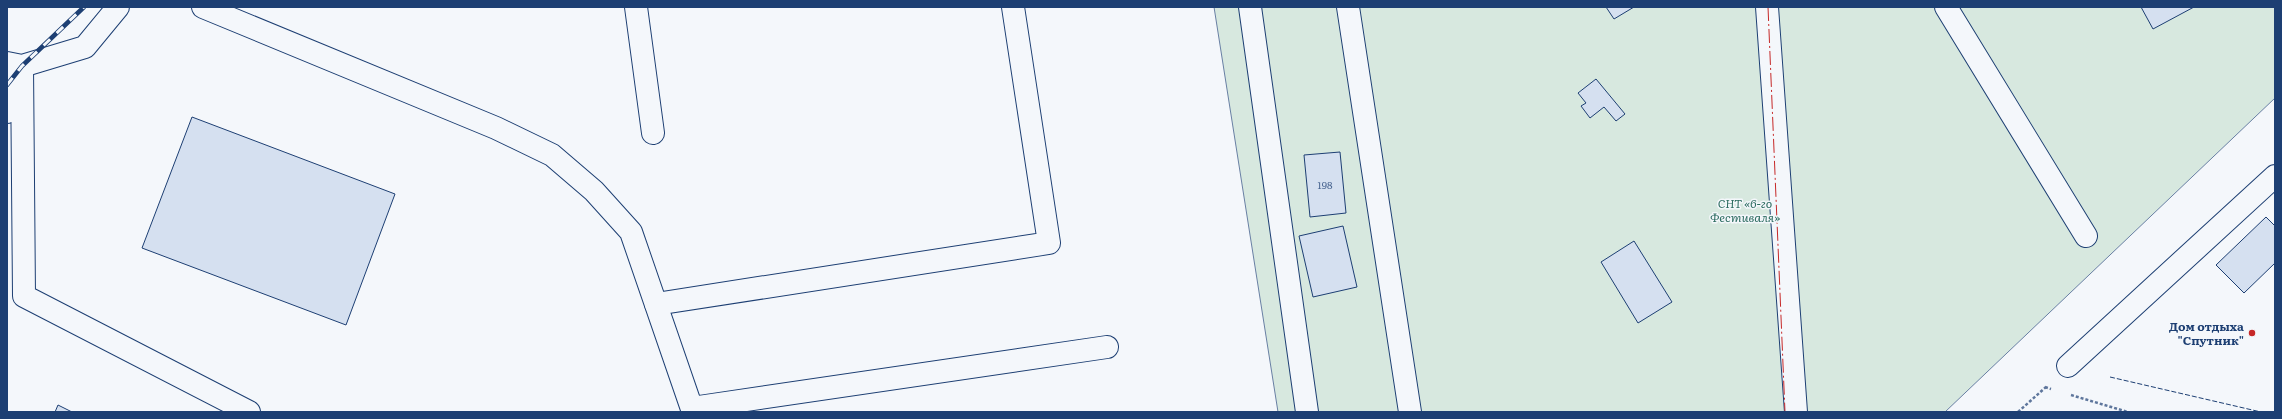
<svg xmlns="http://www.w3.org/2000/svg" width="2282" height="419" viewBox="0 0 2282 419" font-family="Literata,serif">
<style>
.green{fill:#d7e8df;stroke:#687fa3}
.building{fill:#d5e0f0;stroke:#1d3f73}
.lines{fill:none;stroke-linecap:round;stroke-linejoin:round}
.minor-casing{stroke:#1d3f73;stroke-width:24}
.path{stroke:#5e769c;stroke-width:2.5;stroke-dasharray:3 2;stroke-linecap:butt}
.minor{stroke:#f4f7fb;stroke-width:22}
.rail-casing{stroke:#1d3f73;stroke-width:4.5}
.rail{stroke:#f4f7fb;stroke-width:3;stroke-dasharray:9;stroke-linecap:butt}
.fence{stroke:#1d3f73;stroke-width:1;stroke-dasharray:5 2;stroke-linecap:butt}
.power{stroke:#c62828;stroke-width:1;stroke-dasharray:14 3 2 3;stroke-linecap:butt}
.poi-dot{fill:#c62828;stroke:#f4f7fb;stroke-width:1.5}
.labels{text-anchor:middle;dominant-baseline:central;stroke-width:3;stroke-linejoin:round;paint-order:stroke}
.number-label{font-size:10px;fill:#4b6792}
.park-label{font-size:12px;font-style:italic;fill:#2c6c60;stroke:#f4f7fb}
.poi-label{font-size:12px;font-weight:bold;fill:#1d3f73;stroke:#f4f7fb;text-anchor:end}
</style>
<rect width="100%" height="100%" fill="#f4f7fb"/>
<polygon class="green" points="1214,7 2275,7 2275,98 1945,412 1278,412"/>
<g class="building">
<polygon points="1606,7 1634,7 1614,19"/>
<polygon points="2141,7 2194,7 2153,29"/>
<polygon points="1596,79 1625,114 1616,121 1604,107 1590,118 1581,106 1586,103 1578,93"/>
<polygon points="192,117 395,194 346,325 142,248"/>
<polygon points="1340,152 1346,213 1310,217 1304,155"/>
<polygon points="2266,217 2275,226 2275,263 2244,293 2216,265"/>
<polygon points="1343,226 1357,287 1313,297 1299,236"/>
<polygon points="1634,241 1672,302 1638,323 1601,262"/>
<polygon points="58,405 72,412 55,412"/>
</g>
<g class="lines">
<g class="minor-casing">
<g id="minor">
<polyline points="203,7 496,128 552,155 594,191 631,232 693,412"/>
<polyline points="636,7 653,133"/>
<polyline points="1250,7 1307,412"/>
<polyline points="1348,7 1410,412"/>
<polyline points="1767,7 1796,412"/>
<polyline points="1946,7 2086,236"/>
<polyline points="7,63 22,66 85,47 118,7"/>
<polyline points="7,112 22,66 24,296 249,412"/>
<polyline points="656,304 1049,243 1013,7"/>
<polyline points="2068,366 2275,176"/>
<polyline points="692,408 1107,347"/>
</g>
</g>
<g class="path">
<polyline points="2045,387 2051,389"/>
<polyline points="2071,395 2128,412"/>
<polyline points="2018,412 2046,387"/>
</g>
<use href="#minor" class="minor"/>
<g class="rail-casing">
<polyline id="rail" points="7,85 22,66 84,7"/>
</g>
<use href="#rail" class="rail"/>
<polyline class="fence" points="2110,377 2261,412"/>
<polyline class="power" points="1768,7 1785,412"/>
</g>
<circle class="poi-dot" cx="2252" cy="333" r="4"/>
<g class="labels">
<g class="number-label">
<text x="1325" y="184">198</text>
</g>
<g class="park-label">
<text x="1745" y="203">СНТ «6-го<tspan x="1745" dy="14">Фестиваля»</tspan></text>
</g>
<g class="poi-label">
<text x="2244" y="326">Дом отдыха<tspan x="2244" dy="14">"Спутник"</tspan></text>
</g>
</g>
<rect width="2282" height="419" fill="none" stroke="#1d3f73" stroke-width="16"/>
</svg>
